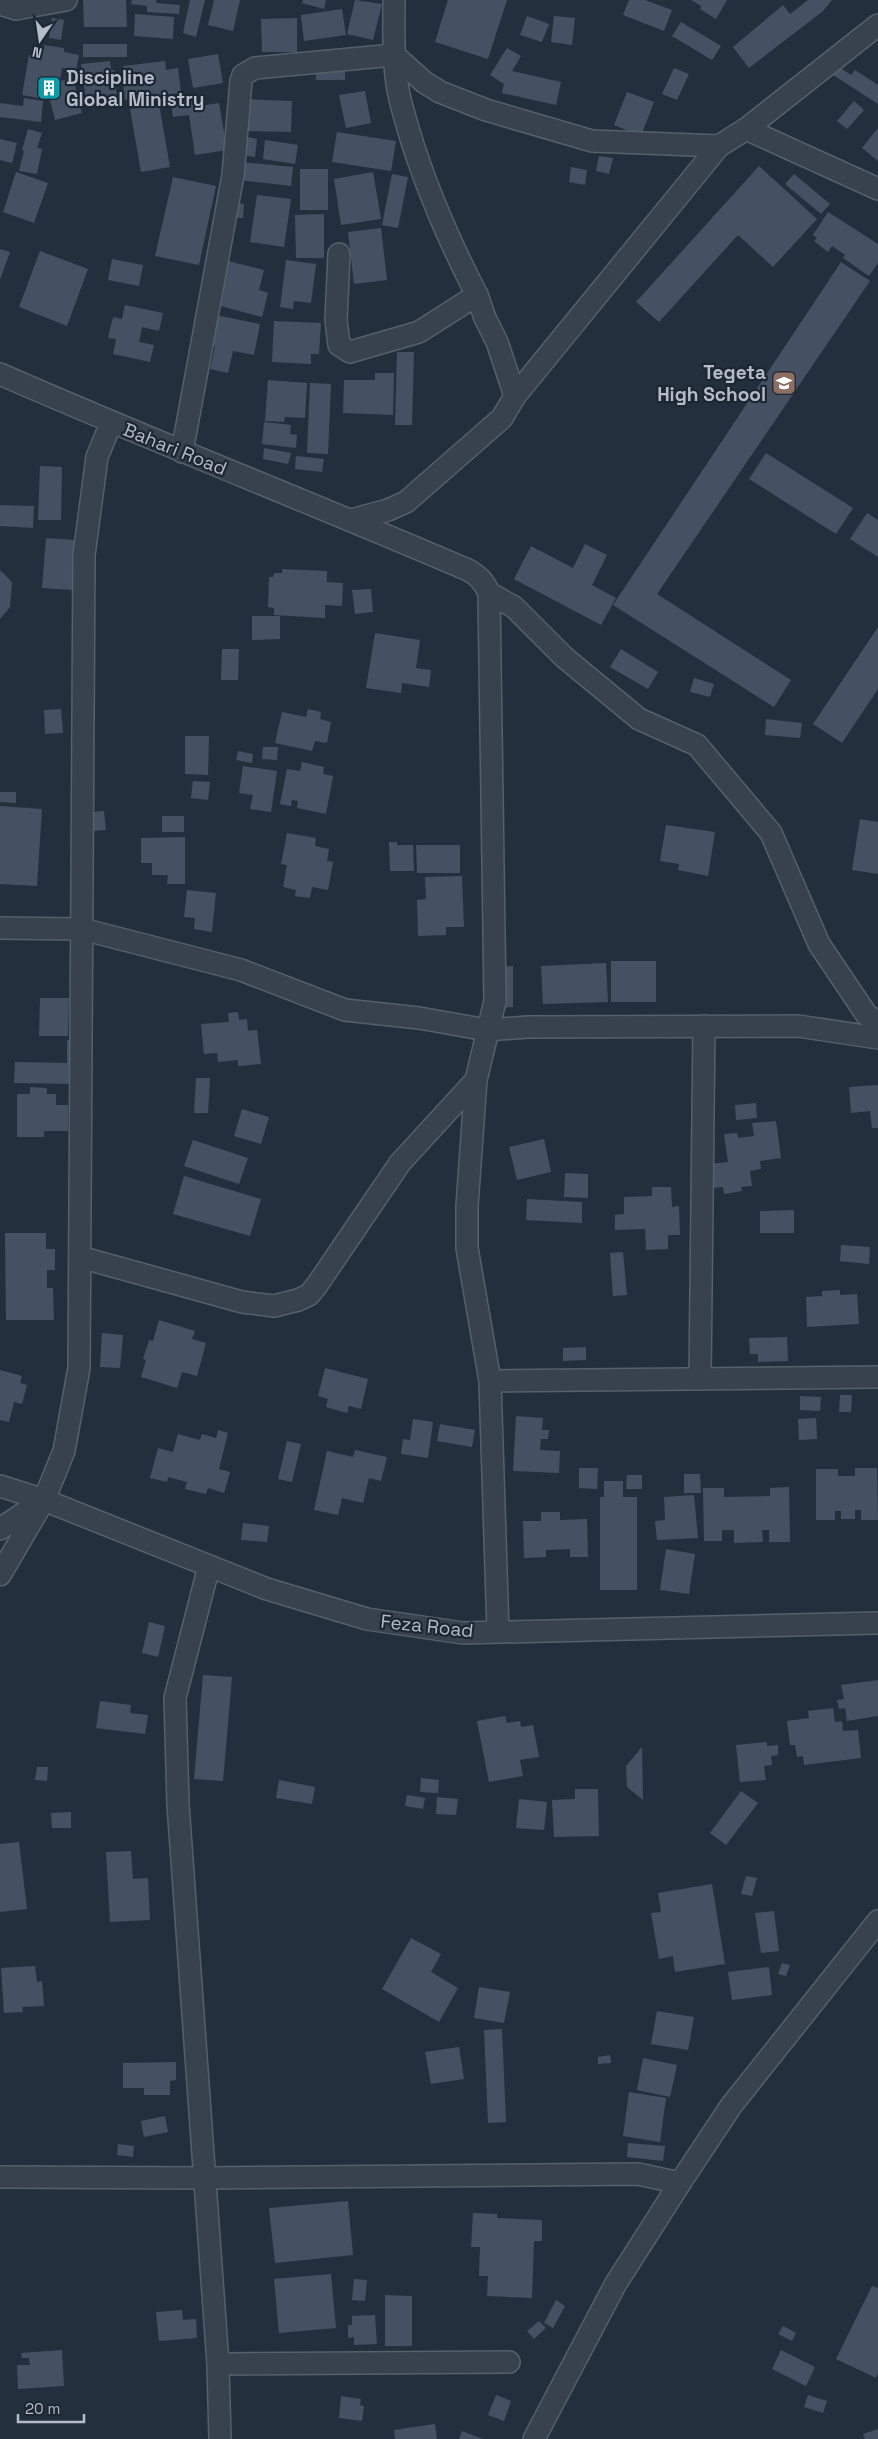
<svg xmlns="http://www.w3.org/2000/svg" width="878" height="2439" viewBox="0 0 878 2439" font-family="'Space Grotesk',sans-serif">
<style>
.building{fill:#455162}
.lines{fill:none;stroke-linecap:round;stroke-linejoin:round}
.minor-casing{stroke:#565f6c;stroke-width:24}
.minor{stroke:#38414e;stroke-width:21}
.labels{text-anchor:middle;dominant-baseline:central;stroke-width:4.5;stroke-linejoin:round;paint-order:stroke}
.poi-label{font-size:19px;font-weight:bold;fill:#b4bcc9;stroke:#1d2633;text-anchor:start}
.street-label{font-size:19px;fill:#b4bcc9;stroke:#1d2633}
</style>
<rect width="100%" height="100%" fill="#242f3e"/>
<g class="building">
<polygon points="83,0 126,0 127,27 84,27"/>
<polygon points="132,0 157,0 156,3 180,5 179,14 147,12 147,6 131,4"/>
<polygon points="190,0 205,0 196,37 183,33"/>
<polygon points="214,0 240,0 233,31 208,25"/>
<polygon points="303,0 326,0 324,9 302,3"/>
<polygon points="355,0 382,4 373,40 347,34"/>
<polygon points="448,0 507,0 488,59 435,42"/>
<polygon points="629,0 645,0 672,10 664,31 623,15"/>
<polygon points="691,0 727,0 716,19 700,9 701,6"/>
<polygon points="808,0 832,0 823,11 749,68 733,47 783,5 790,14"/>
<polygon points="342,9 346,35 304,41 301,15"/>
<polygon points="135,14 174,17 173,39 134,36"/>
<polygon points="527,16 549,24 542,42 520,35"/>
<polygon points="554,16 575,18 572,45 551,42"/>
<polygon points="52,18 64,20 61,40 49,38"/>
<polygon points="297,18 297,52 262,52 261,19"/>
<polygon points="681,22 721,46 712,60 672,36"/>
<rect x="83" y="44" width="44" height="13"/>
<polygon points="44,45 64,48 64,52 79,55 76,70 62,68 60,81 73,78 82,113 55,120 50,100 22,95 29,55 42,58"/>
<polygon points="507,48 521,56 512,71 561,82 556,105 502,93 504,84 490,75"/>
<polygon points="218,54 223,83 193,88 188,59"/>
<polygon points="110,61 111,70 114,70 117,97 86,101 81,64"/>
<polygon points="165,61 166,70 178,68 181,93 125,100 122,74 124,74 123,66"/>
<polygon points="833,63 851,75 855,70 878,85 878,104 827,71"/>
<polygon points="315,65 345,66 345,80 316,80"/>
<polygon points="674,68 689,74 677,100 662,94"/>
<polygon points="365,91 371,123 346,128 339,95"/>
<polygon points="627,92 654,102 641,136 614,125"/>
<polygon points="199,94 201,106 219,103 227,150 195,155 189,115 173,117 170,98"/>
<polygon points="24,98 43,101 41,122 0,117 0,103 23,106"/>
<polygon points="244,99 292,101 291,132 243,131"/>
<polygon points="854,101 864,110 847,129 837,121"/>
<polygon points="159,104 170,167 141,172 130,109"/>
<polygon points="878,128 878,161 862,148"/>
<polygon points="28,129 42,133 37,148 42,149 37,174 19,171 24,151 22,150"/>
<polygon points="337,132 396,141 391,171 332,162"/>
<polygon points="241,136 257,139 255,157 238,154"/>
<polygon points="0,139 17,143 12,163 0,160"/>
<polygon points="265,140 298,145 295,164 263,159"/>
<polygon points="599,156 613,158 609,174 596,171"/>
<polygon points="240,162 293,167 291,186 238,180"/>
<polygon points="759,166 817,219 773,267 738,235 659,322 636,302"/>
<polygon points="571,167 587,170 585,185 569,182"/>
<rect x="300" y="169" width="28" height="41"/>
<polygon points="16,172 48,183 34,223 3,212"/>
<polygon points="373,172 381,219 341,225 334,179"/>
<polygon points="392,174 408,177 398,228 382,225"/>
<polygon points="794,174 830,204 821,214 785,184"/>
<polygon points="173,177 216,186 199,265 155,256"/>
<polygon points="257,195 291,199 284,247 250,242"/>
<polygon points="230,202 244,204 243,218 229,217"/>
<polygon points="828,212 878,244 878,263 869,276 843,258 845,255 832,246 828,252 814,241 817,238 813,235"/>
<polygon points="324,214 324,258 296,258 295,215"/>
<polygon points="381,228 387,280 354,284 348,232"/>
<polygon points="0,249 10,252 0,280"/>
<polygon points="40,251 88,269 67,326 19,307"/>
<polygon points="112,259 143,265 139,286 108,280"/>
<polygon points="286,260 316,264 311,303 294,301 293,309 280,307"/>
<polygon points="228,261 264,270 259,290 268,293 262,317 217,305"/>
<polygon points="841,262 870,281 657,594 791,680 774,707 613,605"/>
<polygon points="125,305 163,313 159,331 142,327 139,342 154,345 150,362 113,354 116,339 108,338 113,317 122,319"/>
<polygon points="216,315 260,324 254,355 233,351 228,373 210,369 215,346 210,345"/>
<polygon points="274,321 321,323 319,354 311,354 311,364 272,362"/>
<polygon points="397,352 414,352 412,425 395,425"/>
<polygon points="375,373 394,373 393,415 343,413 344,380 375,380"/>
<polygon points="268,380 307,383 305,418 285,417 284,422 265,421"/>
<polygon points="310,383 331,384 328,454 307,453"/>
<polygon points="264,422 291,425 290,434 297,435 296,448 262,444"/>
<polygon points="264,448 291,453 288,464 263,459"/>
<polygon points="766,453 853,508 836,534 749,479"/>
<polygon points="296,456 324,459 322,472 295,469"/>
<polygon points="40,466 62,467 61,520 38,520"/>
<polygon points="0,505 34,506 33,528 0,526"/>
<polygon points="867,513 878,520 878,557 850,539"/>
<polygon points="46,538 75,540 72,590 42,588"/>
<polygon points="585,544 607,555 592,585 616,598 601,625 514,579 531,546 573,568"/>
<polygon points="282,569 327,571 327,582 343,583 342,606 325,605 325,618 274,615 274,608 268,607 269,577 273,577 274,573 282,573"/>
<polygon points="0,570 12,582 10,607 0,619"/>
<polygon points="371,589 373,612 355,614 352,590"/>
<polygon points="252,616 280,616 280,639 252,640"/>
<polygon points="878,627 878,689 842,743 813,724"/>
<polygon points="375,633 420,640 416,668 431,670 429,687 402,683 401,693 366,688"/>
<polygon points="222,649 239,649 238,680 221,680"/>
<polygon points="621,649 658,672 648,689 610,667"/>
<polygon points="694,678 714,684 710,697 690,692"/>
<polygon points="61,709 63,733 45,734 44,710"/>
<polygon points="308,709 321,712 320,719 331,722 327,743 315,741 312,751 275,743 282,712 306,717"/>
<polygon points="766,719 802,723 800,738 765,735"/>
<polygon points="185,736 209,736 208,775 185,774"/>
<polygon points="263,747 278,747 277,760 262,759"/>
<polygon points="238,751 253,754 252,763 236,760"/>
<polygon points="302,762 324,767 323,774 333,776 326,814 297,808 298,801 292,800 291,806 280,804 287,769 300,771"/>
<polygon points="243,766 277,771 271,812 250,809 253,795 239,793"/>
<polygon points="193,781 210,782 208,800 191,798"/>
<polygon points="0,792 16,792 16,803 0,802"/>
<polygon points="0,806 42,809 37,886 0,884"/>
<polygon points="104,811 106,830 94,831 93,812"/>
<rect x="162" y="816" width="22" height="16"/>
<polygon points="860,819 878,822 878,874 852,870"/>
<polygon points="666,825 715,832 708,876 678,870 679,864 660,861"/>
<polygon points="287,833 316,838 315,846 329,849 327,861 333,862 328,890 312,887 310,898 295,896 296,890 283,887 287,865 281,864"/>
<polygon points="185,837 185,884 167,884 168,875 152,875 152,863 141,863 141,838"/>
<polygon points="389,842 397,842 397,845 413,845 414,871 390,871"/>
<polygon points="416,845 460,845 460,873 417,873"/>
<polygon points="462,876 464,927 446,927 446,935 418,936 417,900 426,899 425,877"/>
<polygon points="187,890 216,893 212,932 194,929 195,918 184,917"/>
<rect x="611" y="961" width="45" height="41"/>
<polygon points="606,963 608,1002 543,1004 541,966"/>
<polygon points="513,966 513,1007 497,1008 496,967"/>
<polygon points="40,998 69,998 68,1036 39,1036"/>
<polygon points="238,1012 239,1020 247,1019 248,1031 257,1030 261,1064 238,1066 238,1060 218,1062 217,1053 204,1054 201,1024 229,1022 228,1013"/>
<polygon points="81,1039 71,1084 14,1083 15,1062 67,1063 67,1040"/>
<polygon points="196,1078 210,1078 208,1113 194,1113"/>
<polygon points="878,1085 878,1128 872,1128 870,1111 851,1113 849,1087"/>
<polygon points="30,1087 47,1088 47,1094 56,1094 56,1105 68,1105 68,1131 44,1131 44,1137 17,1137 17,1094 30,1094"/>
<polygon points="756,1103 757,1118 736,1120 735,1105"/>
<polygon points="242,1109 269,1117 261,1144 234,1136"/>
<polygon points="776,1121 781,1158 760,1161 761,1169 750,1171 752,1186 741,1187 742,1191 724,1194 723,1187 713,1188 710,1164 728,1162 724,1134 737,1133 738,1138 754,1136 752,1123"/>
<polygon points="544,1139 551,1172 517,1180 509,1147"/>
<polygon points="193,1140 248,1158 239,1184 184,1166"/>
<polygon points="565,1173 588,1174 588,1198 564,1197"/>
<polygon points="184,1176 261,1199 250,1236 173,1214"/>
<polygon points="652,1187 671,1187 672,1207 679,1206 680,1235 668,1235 668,1249 646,1250 645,1229 615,1230 615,1215 624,1214 624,1197 652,1196"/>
<polygon points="527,1199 582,1202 582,1223 526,1220"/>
<polygon points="794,1210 794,1233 760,1233 760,1211"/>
<polygon points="5,1233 46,1233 46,1249 55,1249 55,1270 47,1270 47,1288 53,1288 54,1320 6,1320"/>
<polygon points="841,1245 870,1247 869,1264 840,1261"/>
<polygon points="623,1252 627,1295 613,1296 610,1253"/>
<polygon points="840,1290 840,1295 857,1294 859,1324 807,1327 806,1297 822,1296 822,1291"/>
<polygon points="159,1320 195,1331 192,1339 206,1343 197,1376 182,1372 177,1388 141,1377 146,1360 143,1359 149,1340 153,1341"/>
<polygon points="102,1333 123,1335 120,1368 100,1367"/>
<polygon points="787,1337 788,1361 758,1362 758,1354 750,1354 749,1338"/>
<polygon points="586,1347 586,1360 563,1361 563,1348"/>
<polygon points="325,1368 368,1379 361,1409 349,1406 347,1413 326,1407 328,1399 318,1396"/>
<polygon points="0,1370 22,1376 20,1383 27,1385 22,1404 14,1402 9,1422 0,1420"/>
<polygon points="840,1395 852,1395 851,1412 839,1412"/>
<polygon points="800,1396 821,1397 820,1411 800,1410"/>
<polygon points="516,1416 543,1418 542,1430 549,1430 548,1439 541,1439 540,1450 560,1451 559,1473 513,1471"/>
<polygon points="816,1418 817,1439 799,1440 798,1419"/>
<polygon points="413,1419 433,1422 428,1458 401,1454 403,1439 410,1440"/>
<polygon points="440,1424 475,1430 472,1447 437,1441"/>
<polygon points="218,1430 228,1433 219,1469 230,1472 224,1493 208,1488 206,1494 185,1489 187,1482 168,1477 167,1482 150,1478 158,1448 173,1452 178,1434 200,1440 202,1434 216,1438"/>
<polygon points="287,1441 301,1444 292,1482 278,1479"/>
<polygon points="355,1450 387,1457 381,1481 369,1478 363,1503 342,1498 338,1515 314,1510 327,1451 353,1457"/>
<polygon points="579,1468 598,1468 597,1489 579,1488"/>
<polygon points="855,1468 877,1468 878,1520 861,1520 861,1510 855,1510 855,1519 841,1519 841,1511 835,1511 835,1520 816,1520 816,1469 838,1469 838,1476 855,1476"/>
<polygon points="684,1474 700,1474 701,1493 684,1493"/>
<polygon points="627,1475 642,1475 642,1489 626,1489"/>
<polygon points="604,1481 623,1481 623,1497 637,1497 637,1590 600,1590 600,1497 604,1497"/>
<polygon points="789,1487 790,1542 769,1542 769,1530 762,1530 763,1542 734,1543 734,1530 722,1530 722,1541 704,1541 703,1488 724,1488 724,1497 770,1496 770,1488"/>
<polygon points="694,1495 698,1538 657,1540 655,1521 665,1520 664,1497"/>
<polygon points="541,1512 560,1512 560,1520 587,1519 588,1557 570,1557 570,1549 546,1550 546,1557 524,1558 523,1521 541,1521"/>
<polygon points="243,1523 269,1526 267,1542 241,1540"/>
<polygon points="666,1549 695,1554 689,1594 660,1590"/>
<polygon points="149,1622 165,1626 158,1657 142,1653"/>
<polygon points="203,1675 232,1677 223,1781 194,1779"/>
<polygon points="878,1680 878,1716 847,1721 845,1708 839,1709 837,1700 844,1699 841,1685"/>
<polygon points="100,1701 131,1705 130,1713 148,1715 145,1734 96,1728"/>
<polygon points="833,1708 835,1722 842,1721 843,1731 858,1730 861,1758 804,1765 803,1756 797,1757 795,1745 790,1745 787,1721 809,1718 808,1711"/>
<polygon points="505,1716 507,1723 520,1721 521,1727 533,1725 539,1757 520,1760 523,1776 489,1782 477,1721"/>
<polygon points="767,1742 767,1746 778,1745 778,1755 771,1756 772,1765 764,1766 766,1780 740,1782 736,1745"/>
<polygon points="642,1747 643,1800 627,1787 626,1766"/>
<polygon points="37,1767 48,1767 47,1781 35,1780"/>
<polygon points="421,1778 439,1780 438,1793 420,1792"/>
<polygon points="279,1780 315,1787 312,1804 276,1798"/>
<polygon points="575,1789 598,1789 599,1836 554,1837 552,1800 575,1799"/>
<polygon points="741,1791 758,1803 726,1845 710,1833"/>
<polygon points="407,1795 425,1798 423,1809 405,1806"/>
<polygon points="437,1797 458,1799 456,1815 436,1814"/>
<polygon points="519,1799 547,1802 544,1830 516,1828"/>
<polygon points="71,1812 71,1828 52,1828 51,1813"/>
<polygon points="19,1842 27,1909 0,1912 0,1844"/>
<polygon points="131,1851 133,1879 148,1878 150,1920 110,1922 106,1852"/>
<polygon points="746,1876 757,1878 752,1896 741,1894"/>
<polygon points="712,1884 725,1964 675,1972 673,1956 659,1959 651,1913 661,1912 658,1893"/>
<polygon points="774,1911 779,1951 761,1953 755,1913"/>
<polygon points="411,1938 441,1954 431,1972 458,1988 439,2022 382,1989"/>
<polygon points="782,1963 790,1965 786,1976 778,1974"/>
<polygon points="35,1966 37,1982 42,1981 44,2006 22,2007 23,2012 4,2013 1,1968"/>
<polygon points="769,1967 772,1995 732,2000 728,1972"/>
<polygon points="479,1987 510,1992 504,2023 474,2018"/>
<polygon points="657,2011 694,2017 688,2050 651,2044"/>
<polygon points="502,2029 506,2122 488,2123 484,2030"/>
<polygon points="459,2047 464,2079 431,2084 425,2052"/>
<polygon points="610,2055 611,2063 598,2064 598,2057"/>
<polygon points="643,2058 677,2065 670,2097 637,2090"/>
<polygon points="176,2062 176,2080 170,2081 170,2095 144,2095 144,2088 123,2088 123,2063"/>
<polygon points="629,2092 666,2098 660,2142 623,2136"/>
<polygon points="165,2116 168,2132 144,2137 141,2121"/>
<polygon points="628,2143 665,2146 663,2161 627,2157"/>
<polygon points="118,2144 134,2146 133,2157 117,2155"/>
<polygon points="348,2201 353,2255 275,2263 269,2208"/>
<polygon points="473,2213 497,2214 497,2218 542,2220 542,2241 534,2241 532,2298 487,2296 488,2276 479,2276 480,2247 471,2247"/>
<polygon points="331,2274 336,2328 279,2333 274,2279"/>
<polygon points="354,2279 367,2280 365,2301 352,2300"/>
<polygon points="872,2286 878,2288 878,2373 876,2378 836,2359"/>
<polygon points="385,2295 412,2296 412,2346 385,2346"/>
<polygon points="556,2300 565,2306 553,2328 544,2323"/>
<polygon points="182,2310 183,2320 196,2319 197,2338 159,2341 156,2312"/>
<polygon points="375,2315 377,2344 354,2345 354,2337 348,2338 348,2325 352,2325 352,2316"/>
<polygon points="539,2321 546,2328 534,2339 527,2331"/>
<polygon points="783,2326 796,2333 792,2341 778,2334"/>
<polygon points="62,2350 64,2386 18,2389 17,2365 30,2365 29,2358 22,2358 21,2353"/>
<polygon points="781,2350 815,2367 806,2386 772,2369"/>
<polygon points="496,2395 511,2401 504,2421 488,2415"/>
<polygon points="808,2395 827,2401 823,2413 804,2407"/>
<polygon points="341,2396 361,2399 360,2405 364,2406 362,2421 339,2418"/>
<polygon points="435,2424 437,2439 395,2439 394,2430"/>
<polygon points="878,2429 878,2439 865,2439 863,2434"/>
<polygon points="462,2431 483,2439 459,2439"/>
</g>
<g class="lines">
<g class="minor-casing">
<g id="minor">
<path d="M394,0C394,35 392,72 402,107C419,172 446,235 477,295"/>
<polyline points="0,4 16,9 66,0"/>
<polyline points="746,129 878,189"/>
<polyline points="339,254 336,320 339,345 350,352 419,332 477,295 485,318 497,342 515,396"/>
<path d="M0,374C155,442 312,503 468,570C479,576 484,582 489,593L495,1001L476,1080L467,1206V1248L490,1381L498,1632"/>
<polyline points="182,452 233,175 241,81 243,75 255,68 394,55 424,82 440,92 486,110 592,141 719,146"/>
<polyline points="351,520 388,510 406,502 502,418 515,396 719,146 746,129 878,25"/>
<polyline points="489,593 514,607 565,658 639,719 697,745 771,833 819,944 866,1014 878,1023"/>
<polyline points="0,928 82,929 241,970 345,1010 419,1018 487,1030 528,1027 798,1026 878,1038"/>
<polyline points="80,1257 242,1302 274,1306 298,1300 309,1295 317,1285 400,1163 476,1080"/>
<polyline points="700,1379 704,1026"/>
<polyline points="490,1381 878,1377"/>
<polyline points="0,1486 44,1500 267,1589 367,1619 463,1633 878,1623"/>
<polyline points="0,1529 39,1503"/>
<polyline points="209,1566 175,1698 178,1804 218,2364 220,2439"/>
<polyline points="0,1575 44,1500 64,1451 79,1368 84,555 97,457 111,423"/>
<polyline points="0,2177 204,2178 638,2174 680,2183"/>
<polyline points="218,2364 509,2362"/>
<polyline points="534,2439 615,2285 680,2183 731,2106 878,1921"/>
</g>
</g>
<use href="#minor" class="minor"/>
</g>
<defs>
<g id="building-square" transform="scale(1.25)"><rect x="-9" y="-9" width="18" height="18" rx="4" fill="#0f9aa8" stroke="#1d2633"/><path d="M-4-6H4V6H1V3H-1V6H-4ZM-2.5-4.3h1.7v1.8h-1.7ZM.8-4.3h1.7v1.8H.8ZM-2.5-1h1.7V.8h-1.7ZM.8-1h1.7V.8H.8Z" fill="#fff"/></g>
<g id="school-square" transform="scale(1.25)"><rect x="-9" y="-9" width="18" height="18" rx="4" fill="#8d6e63" stroke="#1d2633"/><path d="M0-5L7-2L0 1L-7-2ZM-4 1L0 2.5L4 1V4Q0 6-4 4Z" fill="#fff"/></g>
</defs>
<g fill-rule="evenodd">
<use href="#building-square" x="49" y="88"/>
<use href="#school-square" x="784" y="383"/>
</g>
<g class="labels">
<g class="poi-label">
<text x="66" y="77">Discipline<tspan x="66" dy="22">Global Ministry</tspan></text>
<text x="766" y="372" text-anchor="end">Tegeta<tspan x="766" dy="22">High School</tspan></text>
</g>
<g class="street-label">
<text transform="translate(175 449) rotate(22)">Bahari Road</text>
<text transform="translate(427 1626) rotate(6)">Feza Road</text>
</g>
</g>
<g transform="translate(40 40) rotate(193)" stroke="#1d2633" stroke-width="4" paint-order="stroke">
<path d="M0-4L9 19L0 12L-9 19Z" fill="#b4bcc9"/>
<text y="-8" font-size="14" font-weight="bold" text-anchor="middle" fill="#b4bcc9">N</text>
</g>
<path d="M18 2414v8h66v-8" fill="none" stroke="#b4bcc9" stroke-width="2.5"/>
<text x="25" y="2414" font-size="15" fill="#b4bcc9" stroke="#1d2633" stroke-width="4" paint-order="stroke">20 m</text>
</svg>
